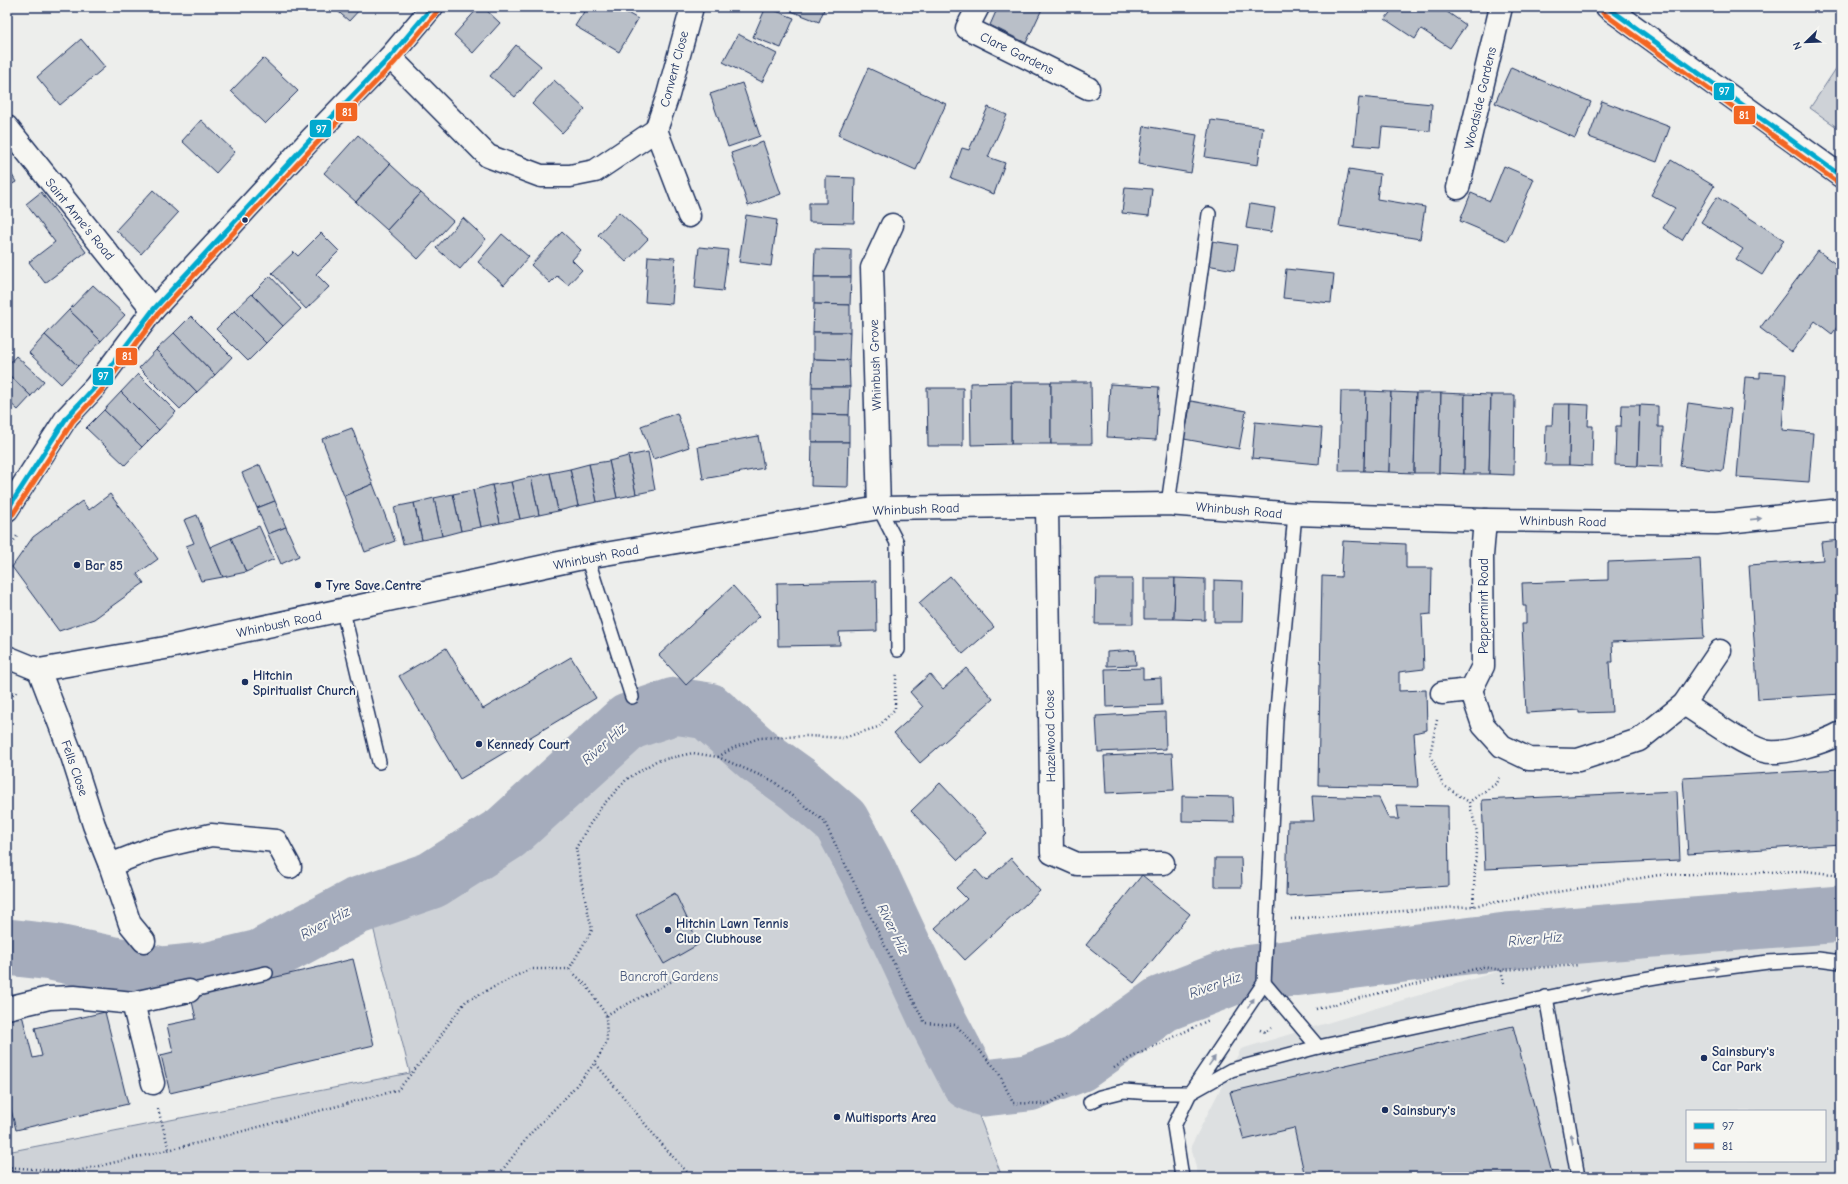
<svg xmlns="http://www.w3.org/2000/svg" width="1848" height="1184" viewBox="0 0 1848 1184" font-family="'Comic Neue',sans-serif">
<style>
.built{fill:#dde0e1;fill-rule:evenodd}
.green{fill:#ced2d7;stroke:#74809a}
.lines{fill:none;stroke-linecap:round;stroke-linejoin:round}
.river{stroke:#a5acbc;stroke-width:57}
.building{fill:#b9bfc8;stroke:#1b2f5e}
.lane-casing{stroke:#1b2f5e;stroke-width:16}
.street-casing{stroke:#1b2f5e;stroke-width:25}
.secondary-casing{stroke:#1b2f5e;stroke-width:25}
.path{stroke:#1b2f5e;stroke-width:2.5;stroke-dasharray:1 3;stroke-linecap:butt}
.lane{stroke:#f6f6f2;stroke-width:13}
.street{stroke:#f6f6f2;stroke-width:22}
.secondary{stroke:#f6f6f2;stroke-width:22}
.bus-1-casing{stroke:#f6f6f2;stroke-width:8}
.bus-2-casing{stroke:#f6f6f2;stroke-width:8}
.bus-1{stroke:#00a9ce;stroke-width:5}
.bus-2{stroke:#f26522;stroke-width:5}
.oneway{fill:#8892a8}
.bus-dot{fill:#1b2f5e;stroke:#f6f6f2;stroke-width:1.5}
.labels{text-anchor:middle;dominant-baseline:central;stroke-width:4;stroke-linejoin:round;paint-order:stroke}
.street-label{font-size:13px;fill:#1b2f5e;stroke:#f6f6f2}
.poi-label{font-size:13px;font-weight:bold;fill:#1b2f5e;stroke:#f6f6f2;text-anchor:start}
.park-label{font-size:13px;fill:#48587c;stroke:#f6f6f2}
.water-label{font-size:14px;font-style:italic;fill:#44547a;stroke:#f6f6f2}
.line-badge{stroke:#f6f6f2;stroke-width:1.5}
.badge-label{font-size:11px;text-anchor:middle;font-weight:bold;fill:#fff}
</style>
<rect width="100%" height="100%" fill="#edeeec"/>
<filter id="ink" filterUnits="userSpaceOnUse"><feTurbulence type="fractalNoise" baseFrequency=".025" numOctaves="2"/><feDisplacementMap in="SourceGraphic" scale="8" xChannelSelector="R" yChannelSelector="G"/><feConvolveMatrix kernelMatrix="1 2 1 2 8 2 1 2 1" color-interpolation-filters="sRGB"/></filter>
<g filter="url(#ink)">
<path class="built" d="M1841,931V1177H1198L1191,1146L1241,1049L1565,951ZM1687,1111H1825V1161H1687Z"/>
<g class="green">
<polygon points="1841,61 1841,130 1810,108"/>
<polygon points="697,721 742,772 785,799 818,826 891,972 978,1113 1002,1177 7,1177 7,1152 410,1073 370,915 446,892 517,844 626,732"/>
</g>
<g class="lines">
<polyline class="river" points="7,947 52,952 161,975 210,970 260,958 357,906 432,880 506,833 628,722 675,706 708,711 759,756 798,784 841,821 869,873 937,1019 970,1082 984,1088 1028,1083 1078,1064 1162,1004 1237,975 1506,941 1841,914"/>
</g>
<g class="building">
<polygon points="333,7 362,7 349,21"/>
<polygon points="479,7 483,7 500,23 473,53 454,35"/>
<polygon points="587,7 617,7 638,19 619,52 575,26"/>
<polygon points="766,7 794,18 781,48 753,37"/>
<polygon points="781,7 825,7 819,22"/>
<polygon points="998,7 1043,7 1026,43 990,25"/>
<polygon points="1390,7 1440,7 1466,25 1450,48 1421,29 1415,39 1385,19 1393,9"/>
<polygon points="738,34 777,54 762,82 723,62"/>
<polygon points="81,39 105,67 60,105 37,77"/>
<polygon points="516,45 541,66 515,97 490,76"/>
<polygon points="263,58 298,91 265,124 231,91"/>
<polygon points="1511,67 1591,102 1575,138 1495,103"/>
<polygon points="868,68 946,104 916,170 838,135"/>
<polygon points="554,80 585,109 562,133 532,104"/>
<polygon points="742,83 760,136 728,147 710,94"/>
<polygon points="1359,97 1432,104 1430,131 1382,127 1380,147 1354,145"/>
<polygon points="1602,101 1670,127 1657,162 1589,137"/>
<polygon points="988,107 1007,115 988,157 1005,163 994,194 951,178 962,148 969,150"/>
<polygon points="201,120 235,152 216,173 182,141"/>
<polygon points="1211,120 1263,127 1258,165 1205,157"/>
<polygon points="1144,126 1197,135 1191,173 1138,164"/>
<polygon points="358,135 390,164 356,202 324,173"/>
<polygon points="763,142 781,194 748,206 731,153"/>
<polygon points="1671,160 1714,186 1682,240 1663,228 1675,208 1651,195"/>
<polygon points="390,164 421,193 387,230 356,202"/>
<polygon points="7,166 16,182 7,187"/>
<polygon points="1504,166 1534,179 1507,241 1460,221 1471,193 1490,201"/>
<polygon points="1349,169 1380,174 1377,199 1425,207 1420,239 1339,226"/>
<polygon points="826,177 855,178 854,223 809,222 809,203 826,203"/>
<polygon points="1125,187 1152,189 1149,216 1122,213"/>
<polygon points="153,190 178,213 141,254 116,230"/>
<polygon points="41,192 86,252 45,283 29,262 55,242 26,204"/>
<polygon points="421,193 453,221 418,259 387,230"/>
<polygon points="1717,197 1784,240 1762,275 1736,259 1743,249 1701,222"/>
<polygon points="1250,204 1275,208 1271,232 1246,228"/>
<polygon points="619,212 648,239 626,262 598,235"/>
<polygon points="746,215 777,220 771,266 739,262"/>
<polygon points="463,218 486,239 460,269 436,248"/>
<polygon points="562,232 581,250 572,260 582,270 568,285 557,276 550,283 531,265"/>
<polygon points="321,233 339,251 316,274 329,287 306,309 272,273 294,252 298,256"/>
<polygon points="502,234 529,257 504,285 478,262"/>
<polygon points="1212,241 1238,245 1234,270 1207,265"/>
<polygon points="699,247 728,250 723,291 695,288"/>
<polygon points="815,249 851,250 851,277 814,277"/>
<polygon points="1818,251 1841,268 1841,322 1832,334 1815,321 1792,352 1760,328"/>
<polygon points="648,256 675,258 672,304 645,302"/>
<polygon points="1286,269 1334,274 1331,303 1283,298"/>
<polygon points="270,276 301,309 283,326 252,294"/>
<polygon points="814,277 851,277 850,305 814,304"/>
<polygon points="93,285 125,315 101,341 69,310"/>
<polygon points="252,294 283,326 266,343 234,311"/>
<polygon points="814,304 850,305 850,332 813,332"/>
<polygon points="69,310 101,341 78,366 45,335"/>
<polygon points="234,311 266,343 248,361 216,329"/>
<polygon points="191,316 232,357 215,375 174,333"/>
<polygon points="813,332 850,332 849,360 813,359"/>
<polygon points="174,333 215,375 197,392 156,350"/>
<polygon points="45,335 78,366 61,384 29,353"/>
<polygon points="156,350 197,392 180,409 139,368"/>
<polygon points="16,356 44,381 31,396 7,373 7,366"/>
<polygon points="813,359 849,360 850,387 812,387"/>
<polygon points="1760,372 1786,374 1782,430 1813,433 1809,482 1737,477 1745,377 1760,378"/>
<polygon points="7,373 31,396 18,410 7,400"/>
<polygon points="138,374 176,412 159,430 121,392"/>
<rect x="1011" y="382" width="40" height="62"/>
<polygon points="1011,382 1011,444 971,445 970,383"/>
<polygon points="1051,382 1091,382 1092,444 1051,444"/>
<polygon points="1110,384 1159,387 1156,440 1107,437"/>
<polygon points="812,387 850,387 849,415 812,414"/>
<polygon points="927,388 963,388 963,446 928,446"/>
<polygon points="1341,391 1366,391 1364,471 1339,471"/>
<polygon points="1366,391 1391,392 1389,472 1364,471"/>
<polygon points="121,392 159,430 142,447 104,410"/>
<polygon points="1391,392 1416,393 1414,473 1389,472"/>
<polygon points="1416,393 1441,393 1439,473 1414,473"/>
<polygon points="1441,393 1465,394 1464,474 1439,473"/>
<polygon points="1465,394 1491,395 1489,474 1464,474"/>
<polygon points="1491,395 1515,395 1514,475 1489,474"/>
<polygon points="1191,401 1246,411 1239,449 1184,439"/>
<polygon points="1688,403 1731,409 1723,471 1680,466"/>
<polygon points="1553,404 1570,404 1569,465 1545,465 1546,425 1552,425"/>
<polygon points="1570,404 1589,405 1588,426 1593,426 1592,466 1569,465"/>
<polygon points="1622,405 1640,405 1638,466 1615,465 1616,426 1621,426"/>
<polygon points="1640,405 1658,406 1658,427 1663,427 1662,467 1638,466"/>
<polygon points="104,410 142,447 125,465 86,428"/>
<polygon points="677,413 689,447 653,459 641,426"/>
<polygon points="812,414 849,415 849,442 812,442"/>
<polygon points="1255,422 1322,428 1319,464 1252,458"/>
<polygon points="352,428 373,484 344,496 322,439"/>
<polygon points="758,436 764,468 703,479 698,447"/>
<polygon points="812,442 849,442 848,487 811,486"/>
<polygon points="648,452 655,490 636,494 628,456"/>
<polygon points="628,456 636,494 617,498 609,461"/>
<polygon points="609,461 617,498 597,502 589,464"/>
<polygon points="589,464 597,502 578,506 570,469"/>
<polygon points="260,465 275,501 257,508 242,473"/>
<polygon points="570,469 578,506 558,511 550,473"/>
<polygon points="550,473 558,511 539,515 531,477"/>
<polygon points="531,477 539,515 520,519 511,482"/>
<polygon points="511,482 520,519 500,523 492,485"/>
<polygon points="373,484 395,541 365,552 344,496"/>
<polygon points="492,485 500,523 481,527 473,490"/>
<polygon points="473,490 481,527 461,531 453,494"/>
<polygon points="110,494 158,559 137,574 144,583 94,619 59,631 12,567 33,537 82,501 89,510"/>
<polygon points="453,494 461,531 442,536 434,498"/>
<polygon points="434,498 442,536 422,540 414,503"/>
<polygon points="275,501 286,527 268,534 257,508"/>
<polygon points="414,503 422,540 403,544 394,507"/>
<polygon points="197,515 206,538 223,577 201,581 186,546 194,543 184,520"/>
<polygon points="259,526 274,559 246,572 231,538"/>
<polygon points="286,527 299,556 281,564 268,534"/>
<polygon points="231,538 246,572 223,577 210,547"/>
<polygon points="1841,540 1841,627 1838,627 1841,694 1758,699 1749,565 1823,560 1821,542"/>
<polygon points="1343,541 1406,544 1406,568 1432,568 1431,614 1422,615 1424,669 1399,672 1399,691 1426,690 1427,730 1414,733 1418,787 1318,785 1322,576 1341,577"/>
<polygon points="1700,558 1704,638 1612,642 1613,662 1609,662 1612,712 1579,713 1579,710 1526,713 1522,624 1526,624 1526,606 1523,606 1522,583 1608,580 1608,562"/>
<polygon points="950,576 994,627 963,654 919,603"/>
<polygon points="1144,578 1175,578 1174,619 1144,619"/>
<polygon points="1175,578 1205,579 1205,620 1174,619"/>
<polygon points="1096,579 1133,579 1133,624 1095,624"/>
<polygon points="1214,580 1243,581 1242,622 1214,622"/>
<polygon points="876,581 877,631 839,632 840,645 778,646 777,583"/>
<polygon points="733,586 760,616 686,685 659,655"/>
<polygon points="446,648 483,709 571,657 596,698 460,779 399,676"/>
<polygon points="1135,650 1136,665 1107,666 1107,652"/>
<polygon points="966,668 993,699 920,763 894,733 923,707 910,692 930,674 943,689"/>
<polygon points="1143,668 1143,679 1161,678 1162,705 1106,707 1105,669"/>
<polygon points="1165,712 1166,749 1098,752 1096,716"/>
<polygon points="1172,753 1174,790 1106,793 1104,756"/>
<polygon points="1841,769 1841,844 1688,854 1683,778"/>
<polygon points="940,783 987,833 958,860 911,811"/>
<polygon points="1677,791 1680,860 1485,869 1482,800"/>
<polygon points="1182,796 1233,797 1234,822 1182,821"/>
<polygon points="1312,796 1379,798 1389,819 1399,819 1397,805 1448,806 1449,886 1286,896 1288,821 1314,821"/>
<polygon points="1011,858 1040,891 965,960 935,928 967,899 956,888 976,870 986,881"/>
<polygon points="1215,858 1241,858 1242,887 1215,887"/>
<polygon points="1142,875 1190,914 1134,983 1086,945"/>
<polygon points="675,893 699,944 664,964 636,915"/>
<polygon points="353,959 374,1045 170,1093 161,1055 173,1052 167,1025 196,1019 191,997"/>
<polygon points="105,1012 128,1104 16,1130 7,1093 7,1018 22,1015 33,1058 42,1056 35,1028"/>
<polygon points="1513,1026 1553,1177 1305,1177 1294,1128 1244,1140 1230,1092"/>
</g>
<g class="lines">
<g class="lane-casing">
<g id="lane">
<polyline points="1168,504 1209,214"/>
<polyline points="879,508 897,543 898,650"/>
<polyline points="587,557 632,697"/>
<polyline points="343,611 379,762"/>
<polyline points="1264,983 1318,1047"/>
<polyline points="189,991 266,973"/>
<polyline points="1546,997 1578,1177"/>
<polyline points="1090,1102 1100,1097 1124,1091 1151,1093 1190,1093 1231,1070 1318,1047 1592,988 1667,975 1768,962 1818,959 1841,962"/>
<polyline points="1182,1177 1174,1126 1190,1093 1264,983 1276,720 1295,514"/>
</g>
</g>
<g class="street-casing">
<g id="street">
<polyline points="978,7 967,28 1088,88"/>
<polyline points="390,57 488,156 541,176 570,176 595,171 656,130 668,95 692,7"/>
<polyline points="7,127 153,310"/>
<polyline points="656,130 689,216"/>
<polyline points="1458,188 1501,7"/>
<polyline points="1047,506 1052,853 1077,864 1163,863"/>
<polyline points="879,508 872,268 892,225"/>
<polyline points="39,670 72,756 94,825 110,865 130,924 144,941"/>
<polyline points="1471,690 1483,725 1502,746 1529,759 1578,760 1639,740 1684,704 1720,651"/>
<polyline points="1442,693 1471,690 1483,666 1482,556 1485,520"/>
<path d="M1684,704C1708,719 1738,742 1764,751C1781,756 1825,742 1841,733"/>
<polyline points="110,865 151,849 211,835 276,841 290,867"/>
<polyline points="133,1003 153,1083"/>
<polyline points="7,1008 49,998 74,997 133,1003 189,991"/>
</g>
</g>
<g class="secondary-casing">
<g id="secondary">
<polyline points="1607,7 1841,176"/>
<polyline points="7,510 67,417 95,387 153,310 311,139 390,57 432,7"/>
<polyline points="7,657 39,670 165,648 587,557 879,508 1168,504 1295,514 1485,520 1717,523 1841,510"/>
</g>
</g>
<g class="path">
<polyline points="7,550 17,536"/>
<polyline points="7,701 17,691"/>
<polyline points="1437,720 1430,755 1443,785 1469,802"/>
<polyline points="718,757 733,748 759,738 808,736 843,738 878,727 895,709 895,690 897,672"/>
<polyline points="1473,906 1477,832 1469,802 1497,783 1500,777"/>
<polyline points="1291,919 1473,906 1659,875 1804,871 1841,875"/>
<polyline points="569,969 592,930 581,880 576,848 588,827 602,806 627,779 656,761 693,753 718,757 773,781 824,821 886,948 925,1023 956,1025 998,1071 1013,1103 1047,1104 1069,1093"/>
<polyline points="1504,983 1501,970 1579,965"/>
<polyline points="1316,1009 1483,967 1501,970"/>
<polyline points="606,1015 678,978"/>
<polyline points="1260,1030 1265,1032 1271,1028"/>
<polyline points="1114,1068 1130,1058 1209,1020"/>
<polyline points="158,1109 169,1149"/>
<polyline points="7,1167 73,1172 198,1143 398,1090 437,1042 445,1029 466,1001 530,969 569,969 587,986 606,1015 607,1042 595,1063"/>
<polyline points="7,1170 33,1177"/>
<polyline points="75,1173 90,1177"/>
<path d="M497,1177L531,1133L568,1095L595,1063C628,1101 657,1142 692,1177"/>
</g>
<use href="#lane" class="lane"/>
<use href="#street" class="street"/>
<use href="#secondary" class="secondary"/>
<g class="bus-1-casing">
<g id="bus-1">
<polyline points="1607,7 1841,176"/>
<polyline points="7,510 67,417 95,387 153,310 311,139 390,57 432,7"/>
</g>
</g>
<g class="bus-2-casing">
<g id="bus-2">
<polyline points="1603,13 1837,182"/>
<polyline points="13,514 73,421 101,391 158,314 316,144 395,62 437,12"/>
</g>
</g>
<use href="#bus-1" class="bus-1"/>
<use href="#bus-2" class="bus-2"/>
</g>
<defs><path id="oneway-solid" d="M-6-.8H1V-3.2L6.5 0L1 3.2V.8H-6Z"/></defs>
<g class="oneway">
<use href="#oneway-solid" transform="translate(1756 519) rotate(-6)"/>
<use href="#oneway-solid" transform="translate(1713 969) rotate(-8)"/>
<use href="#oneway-solid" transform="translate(1585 990) rotate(-11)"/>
<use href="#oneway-solid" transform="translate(1251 1003) rotate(-57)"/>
<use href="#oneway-solid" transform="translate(1212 1061) rotate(-55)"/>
<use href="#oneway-solid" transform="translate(1572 1139) rotate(-100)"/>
</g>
</g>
<g class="bus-dot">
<circle cx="245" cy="220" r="3.5"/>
<circle cx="77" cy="565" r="4"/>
<circle cx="318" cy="585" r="4"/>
<circle cx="245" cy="682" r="4"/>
<circle cx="479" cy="744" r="4"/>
<circle cx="668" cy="930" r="4"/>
<circle cx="1704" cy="1058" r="4"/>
<circle cx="1385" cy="1110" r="4"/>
<circle cx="837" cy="1117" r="4"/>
</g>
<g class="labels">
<g class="street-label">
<text transform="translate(1017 53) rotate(26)">Clare Gardens</text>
<text transform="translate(674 69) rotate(-75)">Convent Close</text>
<text transform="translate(1480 98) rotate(-77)">Woodside Gardens</text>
<text transform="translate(80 219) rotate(51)">Saint Anne's Road</text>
<text transform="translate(875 365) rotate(-92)">Whinbush Grove</text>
<text transform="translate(916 509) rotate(-2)">Whinbush Road</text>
<text transform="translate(1239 510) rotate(5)">Whinbush Road</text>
<text transform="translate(1563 521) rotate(1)">Whinbush Road</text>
<text transform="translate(596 557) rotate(-11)">Whinbush Road</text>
<text transform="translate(1483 606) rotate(-90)">Peppermint Road</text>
<text transform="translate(279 624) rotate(-12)">Whinbush Road</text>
<text transform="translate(1050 736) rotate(-91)">Hazelwood Close</text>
<text transform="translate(75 768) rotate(71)">Fells Close</text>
</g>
<g class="poi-label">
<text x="85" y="565">Bar 85</text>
<text x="326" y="585">Tyre Save Centre</text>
<text x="253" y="675">Hitchin<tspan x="253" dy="15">Spiritualist Church</tspan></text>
<text x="487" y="744">Kennedy Court</text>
<text x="676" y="923">Hitchin Lawn Tennis<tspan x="676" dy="15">Club Clubhouse</tspan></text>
<text x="1712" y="1051">Sainsbury's<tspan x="1712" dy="15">Car Park</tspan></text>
<text x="1393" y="1110">Sainsbury's</text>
<text x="845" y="1117">Multisports Area</text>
</g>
<g class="park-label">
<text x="669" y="976">Bancroft Gardens</text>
</g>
<g class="water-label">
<text transform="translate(604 744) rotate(-42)">River Hiz</text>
<text transform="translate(325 923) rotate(-28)">River Hiz</text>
<text transform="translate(893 929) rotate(64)">River Hiz</text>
<text transform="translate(1535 939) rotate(-5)">River Hiz</text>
<text transform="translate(1215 985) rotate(-19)">River Hiz</text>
</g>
</g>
<g class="line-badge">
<rect x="1713" y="82" width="22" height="19" rx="4" fill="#00a9ce"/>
<rect x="335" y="102" width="23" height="20" rx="4" fill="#f26522"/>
<rect x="1733" y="105" width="23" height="20" rx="4" fill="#f26522"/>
<rect x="309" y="119" width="23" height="19" rx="4" fill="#00a9ce"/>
<rect x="115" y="347" width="23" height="19" rx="4" fill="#f26522"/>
<rect x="92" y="367" width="22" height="19" rx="4" fill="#00a9ce"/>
</g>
<g class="badge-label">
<text x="1724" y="95">97</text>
<text x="347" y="116">81</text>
<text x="1744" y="119">81</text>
<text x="321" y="133">97</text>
<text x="127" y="360">81</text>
<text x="103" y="380">97</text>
</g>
<rect width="1848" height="1184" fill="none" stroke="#f6f6f2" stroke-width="24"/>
<rect x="12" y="12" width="1824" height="1160" fill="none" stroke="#1b2f5e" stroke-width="1.5" filter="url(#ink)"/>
<rect x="1686" y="1110" width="140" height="52" fill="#f6f6f2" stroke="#9ea6b7"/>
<rect x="1694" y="1123" width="20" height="6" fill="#00a9ce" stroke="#9ea6b7"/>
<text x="1722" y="1130" font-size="12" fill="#1b2f5e">97</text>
<rect x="1694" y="1143" width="20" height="6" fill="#f26522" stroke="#9ea6b7"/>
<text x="1722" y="1150" font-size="12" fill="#1b2f5e">81</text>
<g transform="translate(1806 42) rotate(247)" stroke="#f6f6f2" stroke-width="3" paint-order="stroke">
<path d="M0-3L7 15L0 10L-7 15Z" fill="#1b2f5e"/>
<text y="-6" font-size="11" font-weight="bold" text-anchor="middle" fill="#1b2f5e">N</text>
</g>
</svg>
